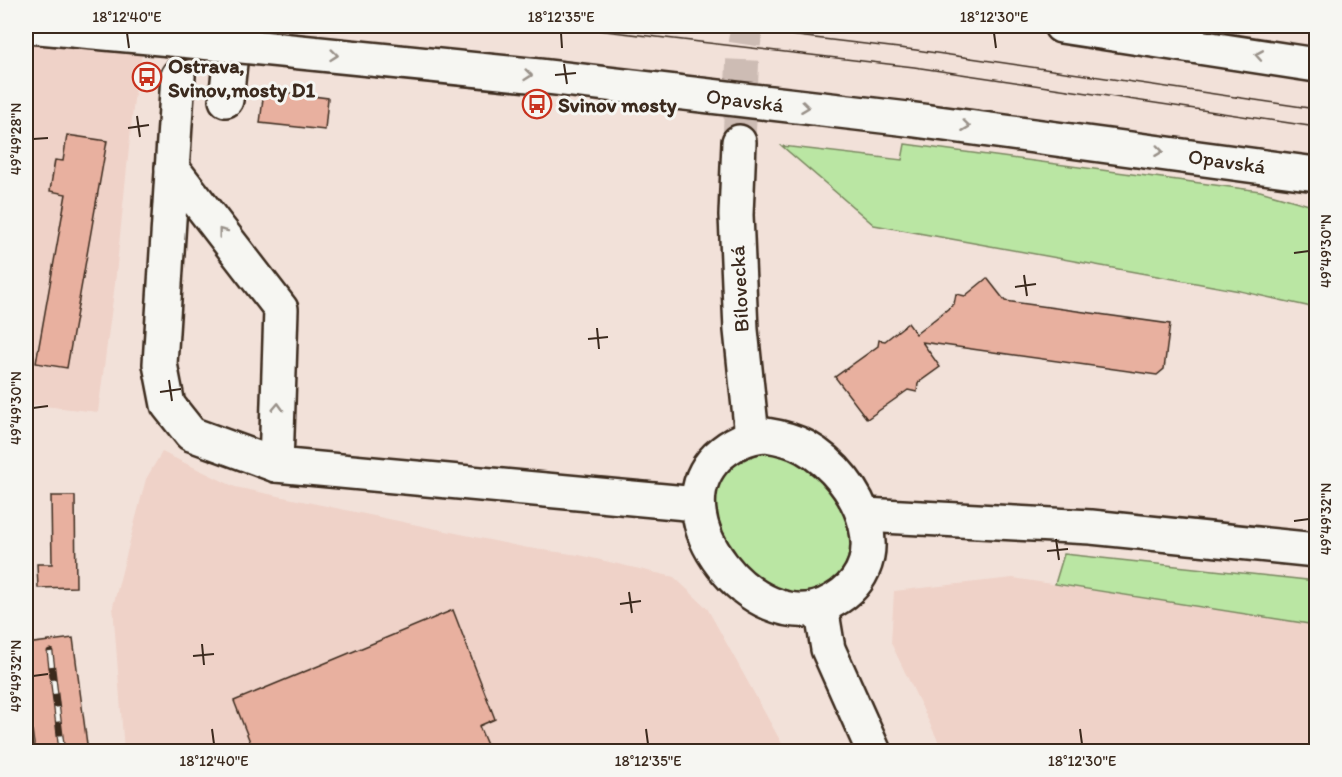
<svg xmlns="http://www.w3.org/2000/svg" width="1342" height="777" viewBox="0 0 1342 777" font-family="Itim,sans-serif">
<style>
.built{fill:#efd2c8}
.green{fill:#bae6a3;stroke:#7a8860;stroke-width:1.5}
.building{fill:#e8b09f;stroke:#3b2a1e;stroke-width:1.5}
.lines{fill:none;stroke-linecap:round;stroke-linejoin:round}
.minor-tunnel{stroke:#cdbcb4;stroke-width:33;stroke-dasharray:33 16;stroke-linecap:butt}
.minor-casing{stroke:#3b2a1e;stroke-width:38}
.major-casing{stroke:#3b2a1e;stroke-width:38}
.minor{stroke:#f6f6f2;stroke-width:33}
.major{stroke:#f6f6f2;stroke-width:33}
.tram{stroke:#3b2a1e;stroke-width:1.5}
.rail-casing{stroke:#3b2a1e;stroke-width:7}
.rail{stroke:#f6f6f2;stroke-width:4.5;stroke-dasharray:14;stroke-linecap:butt}
.major-bridge-casing{stroke:#3b2a1e;stroke-width:38;stroke-linecap:butt}
.major-bridge{stroke:#f6f6f2;stroke-width:33}
.oneway{stroke:#989088}
.ticks{fill:none;stroke:#3b2a1e;stroke-width:2}
.labels{text-anchor:middle;dominant-baseline:central;stroke-width:6;stroke-linejoin:round;paint-order:stroke}
.poi-label{font-size:21px;font-weight:bold;fill:#3b2a1e;stroke:#f6f6f2;text-anchor:start}
.street-label{font-size:21px;fill:#3b2a1e;stroke:#f6f6f2}
.neatline{fill:none;stroke:#3b2a1e;stroke-width:2}
.ticks-label{font-size:15px;text-anchor:middle;fill:#3b2a1e}
</style>
<rect width="100%" height="100%" fill="#f2e1d9"/>
<filter id="ink" filterUnits="userSpaceOnUse"><feTurbulence type="fractalNoise" baseFrequency=".0167" numOctaves="2"/><feDisplacementMap in="SourceGraphic" scale="12" xChannelSelector="R" yChannelSelector="G"/><feConvolveMatrix kernelMatrix="1 2 1 2 8 2 1 2 1" color-interpolation-filters="sRGB"/></filter>
<g filter="url(#ink)">
<g class="built">
<polygon points="26,26 147,26 134,99 115,284 98,412 26,404"/>
<polygon points="162,452 235,487 528,548 579,555 674,577 707,608 786,751 124,751 113,606 146,479"/>
<polygon points="1013,578 1316,625 1316,751 943,751 891,643 894,591"/>
</g>
<g class="green">
<polygon points="905,144 1260,191 1316,207 1316,308 1240,291 874,225 782,146 902,160"/>
<path d="M765,453C775,454 786,456 796,461C830,479 865,528 844,567C839,575 833,581 825,586C753,624 656,472 765,453Z"/>
<polygon points="1064,554 1316,581 1316,625 1055,584"/>
</g>
<g class="building">
<polygon points="264,90 328,98 325,130 260,123"/>
<polygon points="67,135 107,141 67,368 36,363 66,194 50,191 55,160 63,161"/>
<polygon points="987,278 1005,301 1170,324 1164,369 1157,375 922,342 940,367 918,383 917,392 908,390 867,419 835,377 878,346 879,340 885,341 908,323 916,334 954,304 956,294 965,296"/>
<polygon points="51,496 75,496 76,587 38,588 37,564 52,564"/>
<polygon points="453,610 495,719 479,726 490,752 254,752 234,701"/>
<polygon points="73,638 88,752 35,752 26,684 26,644"/>
</g>
<g class="lines">
<polyline class="minor-tunnel" points="739,142 743,52 747,26"/>
<g class="minor-casing">
<g id="minor">
<polyline points="178,76 160,364 168,405 191,434 276,465 697,504"/>
<polyline points="226,100 234,26"/>
<polyline points="739,142 736,215 741,330 752,436"/>
<polyline points="172,168 281,309 276,465"/>
<path d="M766,435C779,437 793,440 805,447C862,479 903,569 825,605C755,636 657,517 717,457C731,444 747,436 766,435Z"/>
<polyline points="821,607 828,649 874,752"/>
</g>
</g>
<g class="major-casing">
<g id="major">
<polyline points="28,26 171,39"/>
<polyline points="1061,26 1316,65"/>
<polyline points="908,119 1316,174"/>
<polyline points="864,515 1091,527 1316,550"/>
</g>
</g>
<use href="#minor" class="minor"/>
<use href="#major" class="major"/>
<g class="tram">
<polyline points="562,26 914,67 1316,127"/>
<polyline points="713,26 916,50 1316,109"/>
</g>
<g class="rail-casing">
<g id="rail">
<polyline points="26,215 27,208"/>
<polyline points="50,652 62,752"/>
</g>
</g>
<use href="#rail" class="rail"/>
<g class="major-bridge-casing">
<polyline id="major-bridge" points="171,39 539,76 908,119"/>
</g>
<use href="#major-bridge" class="major-bridge"/>
</g>
<defs><path id="oneway-chevron" d="M-2-3.5L2.5 0L-2 3.5" fill="none" stroke-width="1.6" stroke-linecap="round" stroke-linejoin="round" transform="scale(1.5)"/></defs>
<g class="oneway">
<use href="#oneway-chevron" transform="translate(334 55) rotate(6)"/>
<use href="#oneway-chevron" transform="translate(1259 55) rotate(-170)"/>
<use href="#oneway-chevron" transform="translate(528 75) rotate(6)"/>
<use href="#oneway-chevron" transform="translate(805 107) rotate(7)"/>
<use href="#oneway-chevron" transform="translate(966 126) rotate(7)"/>
<use href="#oneway-chevron" transform="translate(1159 151) rotate(7)"/>
<use href="#oneway-chevron" transform="translate(222 232) rotate(-128)"/>
<use href="#oneway-chevron" transform="translate(278 407) rotate(-88)"/>
</g>
</g>
<path class="ticks" d="M127,33L129,48M561,33L562,48M994,33L996,48M564,64L567,84M555,75L576,73M137,116L140,137M128,128L149,125M33,139L48,138M1294,253L1309,251M1024,275L1027,296M1015,287L1036,284M597,328L599,349M588,339L608,337M169,380L172,401M160,392L181,389M33,408L48,406M1294,521L1309,519M1056,539L1059,560M1047,551L1068,549M629,592L632,613M620,604L641,601M202,644L204,665M193,656L214,654M33,676L48,674M212,729L214,744M646,729L648,744M1080,729L1082,744"/>
<defs>
<g id="bus-ring" transform="scale(1.5)"><circle r="9.5" fill="#f6f6f2" stroke="#c8321e" stroke-width="1.5"/><path d="M-5-6H5V4H4V6H2V4H-2V6H-4V4H-5ZM-3.5-4V0h7V-4ZM-3.5 1.2v1.5H-2V1.2ZM2 1.2v1.5H3.5V1.2Z" fill="#c8321e"/></g>
</defs>
<g fill-rule="evenodd">
<use href="#bus-ring" x="147" y="77"/>
<use href="#bus-ring" x="537" y="104"/>
</g>
<g class="labels">
<g class="poi-label">
<text x="168" y="65">Ostrava,<tspan x="168" dy="24">Svinov,mosty D1</tspan></text>
<text x="558" y="104">Svinov mosty</text>
</g>
<g class="street-label">
<text transform="translate(745 100) rotate(7)">Opavská</text>
<text transform="translate(1227 161) rotate(8)">Opavská</text>
<text transform="translate(739 289) rotate(-93)">Bílovecká</text>
</g>
</g>
<rect width="1342" height="777" fill="none" stroke="#f6f6f2" stroke-width="66"/>
<rect x="33" y="33" width="1276" height="711" class="neatline"/>
<g class="ticks-label">
<text x="127" y="22">18°12'40"E</text>
<text x="561" y="22">18°12'35"E</text>
<text x="994" y="22">18°12'30"E</text>
<text transform="translate(16 139) rotate(-90)" y="5">49°49'28"N</text>
<text transform="translate(1326 251) rotate(-90)" y="5">49°49'30"N</text>
<text transform="translate(16 408) rotate(-90)" y="5">49°49'30"N</text>
<text transform="translate(1326 519) rotate(-90)" y="5">49°49'32"N</text>
<text transform="translate(16 676) rotate(-90)" y="5">49°49'32"N</text>
<text x="214" y="766">18°12'40"E</text>
<text x="648" y="766">18°12'35"E</text>
<text x="1082" y="766">18°12'30"E</text>
</g>
</svg>
